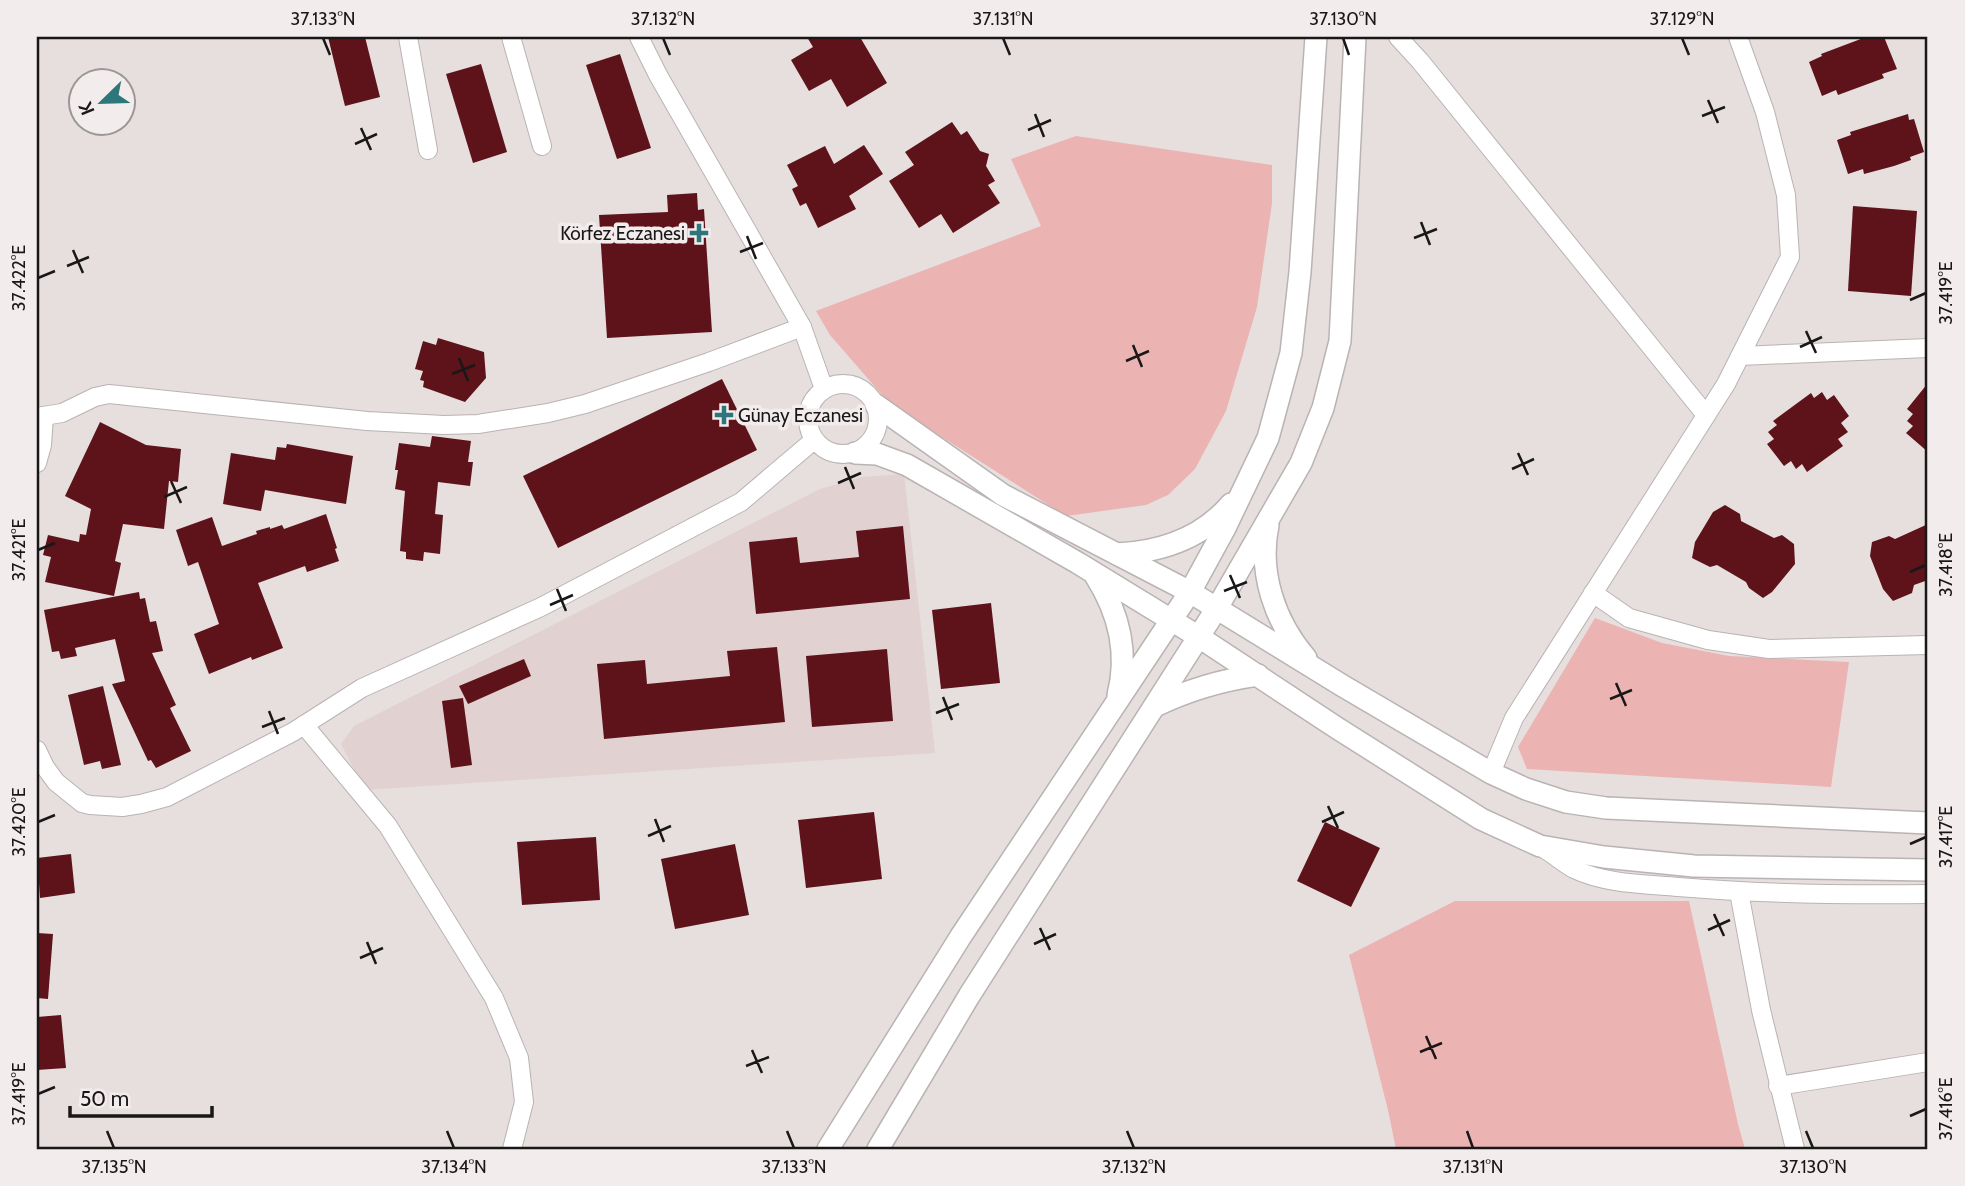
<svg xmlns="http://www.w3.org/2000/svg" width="1965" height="1186" viewBox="0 0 1965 1186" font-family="Cabin,sans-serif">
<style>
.built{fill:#e1d1d0}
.green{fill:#ebb3b1}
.building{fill:#5d1319}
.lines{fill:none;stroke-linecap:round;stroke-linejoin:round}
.minor-casing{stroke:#bab3b3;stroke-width:20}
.tertiary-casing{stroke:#bab3b3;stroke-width:24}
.minor{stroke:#fff;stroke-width:18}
.tertiary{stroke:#fff;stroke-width:21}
.ticks{fill:none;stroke:#191717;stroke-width:2.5}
.poi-dot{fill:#2d777c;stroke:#f3ecec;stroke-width:2.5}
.labels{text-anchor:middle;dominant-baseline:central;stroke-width:7;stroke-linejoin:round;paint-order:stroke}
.poi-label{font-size:19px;fill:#191717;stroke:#f3ecec;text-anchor:end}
.neatline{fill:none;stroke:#191717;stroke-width:2.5}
.ticks-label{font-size:18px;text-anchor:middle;fill:#191717}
</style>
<rect width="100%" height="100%" fill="#e6dfde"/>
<polygon class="built" points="904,474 935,753 365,790 341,744 354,726 820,489 862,477"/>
<g class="green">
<polygon points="1076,136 1272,165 1272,203 1257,307 1226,411 1195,469 1168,495 1146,505 1066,516 890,404 830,335 816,311 1041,226 1011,159"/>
<polygon points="1595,618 1662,643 1729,656 1849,662 1831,787 1527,769 1518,747"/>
<polygon points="1455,901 1689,901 1738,1124 1745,1149 1396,1149 1388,1110 1349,955"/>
</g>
<g class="building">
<polygon points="328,37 365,37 380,97 345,106"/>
<polygon points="807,37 860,37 887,83 847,107 831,79 809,91 791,60 813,47"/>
<polygon points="1866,37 1884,37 1897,69 1882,74 1884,78 1838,95 1836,90 1822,96 1809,62 1822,56 1821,54"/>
<polygon points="620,54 651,148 617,159 586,65"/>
<polygon points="481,64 507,152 473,163 446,74"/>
<polygon points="1908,114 1909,120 1914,119 1924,152 1910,157 1911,160 1894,166 1864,174 1863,169 1848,174 1837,140 1851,135 1850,132"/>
<polygon points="952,122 961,135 967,131 980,151 989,154 986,166 995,181 988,185 1000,203 953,233 941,214 919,228 889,181 914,165 905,152"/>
<polygon points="864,145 883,174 849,196 856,209 818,228 806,203 800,206 792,189 798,186 787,165 825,146 834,164"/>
<polygon points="697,193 698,210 704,209 712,332 607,338 599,215 668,212 667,195"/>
<polygon points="1853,206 1917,211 1911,296 1848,291"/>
<polygon points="438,338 484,352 486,378 465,402 423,387 424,381 420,380 423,371 415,369 423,341 436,345"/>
<polygon points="722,379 757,450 558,548 523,476"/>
<polygon points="1928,383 1928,452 1906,433 1913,426 1907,421 1913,414 1907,409"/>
<polygon points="1822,392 1827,400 1834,395 1849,416 1841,423 1848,432 1838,439 1843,446 1807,472 1802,464 1796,469 1791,461 1784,466 1767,444 1774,439 1768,432 1777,425 1773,421 1811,393 1814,398"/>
<polygon points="100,422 146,445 181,449 178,482 169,481 164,529 123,524 115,561 121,563 114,596 45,582 51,557 43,555 48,535 79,542 80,534 86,535 91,509 65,496"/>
<polygon points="432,436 471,441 468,462 473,462 470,486 438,482 435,514 443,515 440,554 424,552 423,561 406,559 406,552 400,551 405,491 395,489 398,470 395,470 399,443 430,447"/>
<polygon points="287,444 353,456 346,504 265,490 261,511 223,504 231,453 275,460 277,447 286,448"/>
<polygon points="1725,505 1740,514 1741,521 1774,538 1782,535 1794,544 1795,564 1772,592 1763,598 1749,588 1746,582 1717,565 1710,567 1692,558 1695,542 1713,512"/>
<polygon points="326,514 337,548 335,549 339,561 307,572 305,566 258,583 283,648 252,660 251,657 209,674 194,634 219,624 198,562 188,566 176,530 212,517 222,546 257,534 256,531 270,527 270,529 282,525 284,529"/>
<polygon points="1928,524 1928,580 1914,585 1912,593 1893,601 1883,589 1870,556 1872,542 1889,536 1895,539"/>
<polygon points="903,526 910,599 756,614 749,542 797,537 800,563 859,557 856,531"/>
<polygon points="139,592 140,599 145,598 150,622 156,621 163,651 152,653 176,705 170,708 191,751 156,768 151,760 148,761 112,684 125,681 115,639 75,648 77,656 61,659 59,651 52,652 44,610"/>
<polygon points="991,603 1000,683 941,689 932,610"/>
<polygon points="777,647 785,722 604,739 597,664 645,660 647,684 730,676 727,651"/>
<polygon points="887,649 893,721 812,727 806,656"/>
<polygon points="524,659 531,676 468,704 459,686"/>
<polygon points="103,686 121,765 102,769 100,761 84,765 68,695"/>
<polygon points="463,698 472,765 451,768 442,701"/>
<polygon points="874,812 882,879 806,888 798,820"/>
<polygon points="1325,822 1380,848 1351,907 1297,881"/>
<polygon points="596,837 600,900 522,905 517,842"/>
<polygon points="735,844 749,915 675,929 661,859"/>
<polygon points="71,854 75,893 40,898 39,883 37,883 37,858"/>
<polygon points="37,933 53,934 48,999 37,998"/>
<polygon points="61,1015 66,1068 37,1070 37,1017"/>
</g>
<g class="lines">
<g class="minor-casing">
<g id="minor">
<polyline points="408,37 428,150"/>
<polyline points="511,37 542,146"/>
<polyline points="639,37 658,75 802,327 824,389"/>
<polyline points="1398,37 1420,61 1706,415"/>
<polyline points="1740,356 1928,348"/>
<circle cx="843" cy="419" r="35"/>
<polyline points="37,417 62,413 95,397 109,394 367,421 444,425 478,424 548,413 585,404 709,362 802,327"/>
<polyline points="37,463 42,445 44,416"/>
<polyline points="1593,593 1629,618 1708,640 1769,649 1928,645"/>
<polyline points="304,725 388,826 494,998 519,1058 524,1102 512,1149"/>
<polyline points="37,750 45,767 56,782 82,803 90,805 122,807 141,804 167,797 293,732 362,688 541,607 741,502 814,440"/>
<polyline points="1491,773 1514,718 1726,384 1790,257 1786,195 1765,112 1738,37"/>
<path d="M1543,848C1553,854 1563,863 1574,869C1605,884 1645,884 1678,887C1762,894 1845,895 1928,894"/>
<polyline points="1739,892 1761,1010 1795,1149"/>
<polyline points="1778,1086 1928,1062"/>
</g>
</g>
<g class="tertiary-casing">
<g id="tertiary">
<polyline points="876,405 1003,495 1190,592 1343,686 1491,773 1526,789 1566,802 1606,808 1928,823"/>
<polyline points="855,453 877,454 907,465 1078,563 1199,637 1337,728 1481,819 1540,846 1604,857 1694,866 1928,870"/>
<path d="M1268,525C1258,573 1275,622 1306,658"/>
<path d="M1117,554C1161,552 1202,538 1231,504"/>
<path d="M1095,575C1118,611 1129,652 1118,695"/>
<path d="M1155,706C1188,690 1222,680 1258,675"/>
<polyline points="828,1149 961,936 1190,592 1225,528 1268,438 1291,353 1300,272 1316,37"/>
<polyline points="878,1149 969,996 1217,608 1301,463 1323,408 1340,341 1355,37"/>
</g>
</g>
<use href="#minor" class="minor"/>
<use href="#tertiary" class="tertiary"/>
</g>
<path class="ticks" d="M323,38L330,55M663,38L670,55M1003,38L1010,55M1343,38L1349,55M1682,38L1689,55M1708,100L1718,123M1035,114L1044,137M1702,116L1725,107M361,128L371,150M1028,130L1051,120M355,144L377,134M1421,222L1430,245M747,236L756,259M1414,238L1437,229M73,250L83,273M740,252L763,243M67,266L89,257M38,278L55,271M1910,300L1926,293M1806,331L1816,353M1133,345L1142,367M1800,347L1822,337M459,358L468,381M1126,361L1149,351M452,374L475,365M1518,453L1528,475M845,467L854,489M1512,469L1534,459M171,481L181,503M838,483L861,473M164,497L187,487M38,550L55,543M1910,572L1926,565M1230,575L1240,598M557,589L566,611M1224,591L1247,582M550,605L573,595M1616,683L1626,706M943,697L952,720M1610,699L1632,690M269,711L278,734M936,713L959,704M262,727L285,718M1328,806L1338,828M655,819L664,842M38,822L55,815M1322,822L1344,812M648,836L671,826M1910,844L1926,837M1714,914L1724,936M1040,928L1050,950M1708,930L1730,920M367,942L376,964M1034,944L1056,934M360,958L383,948M1426,1036L1436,1059M752,1050L762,1073M1420,1052L1442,1043M746,1066L769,1057M38,1094L55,1087M1910,1116L1926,1109M107,1131L114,1148M447,1131L454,1148M787,1131L794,1148M1127,1131L1134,1148M1467,1131L1473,1148M1806,1131L1813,1148"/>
<g class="poi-dot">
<path d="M695.5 222.5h7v7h7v7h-7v7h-7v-7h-7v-7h7z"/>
<path d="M720.5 404.5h7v7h7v7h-7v7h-7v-7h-7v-7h7z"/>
</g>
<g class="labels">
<g class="poi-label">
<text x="685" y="233">Körfez Eczanesi</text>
<text x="738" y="415" text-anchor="start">Günay Eczanesi</text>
</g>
</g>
<rect width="1965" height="1186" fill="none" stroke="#f3ecec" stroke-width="77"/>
<g transform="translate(102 102) rotate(247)"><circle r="33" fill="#f3ecec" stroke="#9c9797" stroke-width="2"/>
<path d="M0-5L12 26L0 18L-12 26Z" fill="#2d777c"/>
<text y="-10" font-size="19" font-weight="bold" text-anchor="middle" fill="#191717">K</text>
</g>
<path d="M70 1106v10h142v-10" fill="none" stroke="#191717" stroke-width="3.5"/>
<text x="80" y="1106" font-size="21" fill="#191717" stroke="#f3ecec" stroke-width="5" paint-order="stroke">50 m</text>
<rect x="38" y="38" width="1888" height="1110" class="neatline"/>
<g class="ticks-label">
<text x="323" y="25">37.133°N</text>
<text x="663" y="25">37.132°N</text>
<text x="1003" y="25">37.131°N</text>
<text x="1343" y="25">37.130°N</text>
<text x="1682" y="25">37.129°N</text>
<text transform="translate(19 278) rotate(-90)" y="6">37.422°E</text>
<text transform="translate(1946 293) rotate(-90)" y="6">37.419°E</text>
<text transform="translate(19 550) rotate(-90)" y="6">37.421°E</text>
<text transform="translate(1946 565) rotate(-90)" y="6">37.418°E</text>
<text transform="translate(19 822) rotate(-90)" y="6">37.420°E</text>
<text transform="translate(1946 837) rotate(-90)" y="6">37.417°E</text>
<text transform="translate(19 1094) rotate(-90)" y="6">37.419°E</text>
<text transform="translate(1946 1109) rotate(-90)" y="6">37.416°E</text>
<text x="114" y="1173">37.135°N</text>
<text x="454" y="1173">37.134°N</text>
<text x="794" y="1173">37.133°N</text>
<text x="1134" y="1173">37.132°N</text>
<text x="1473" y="1173">37.131°N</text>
<text x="1813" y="1173">37.130°N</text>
</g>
</svg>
